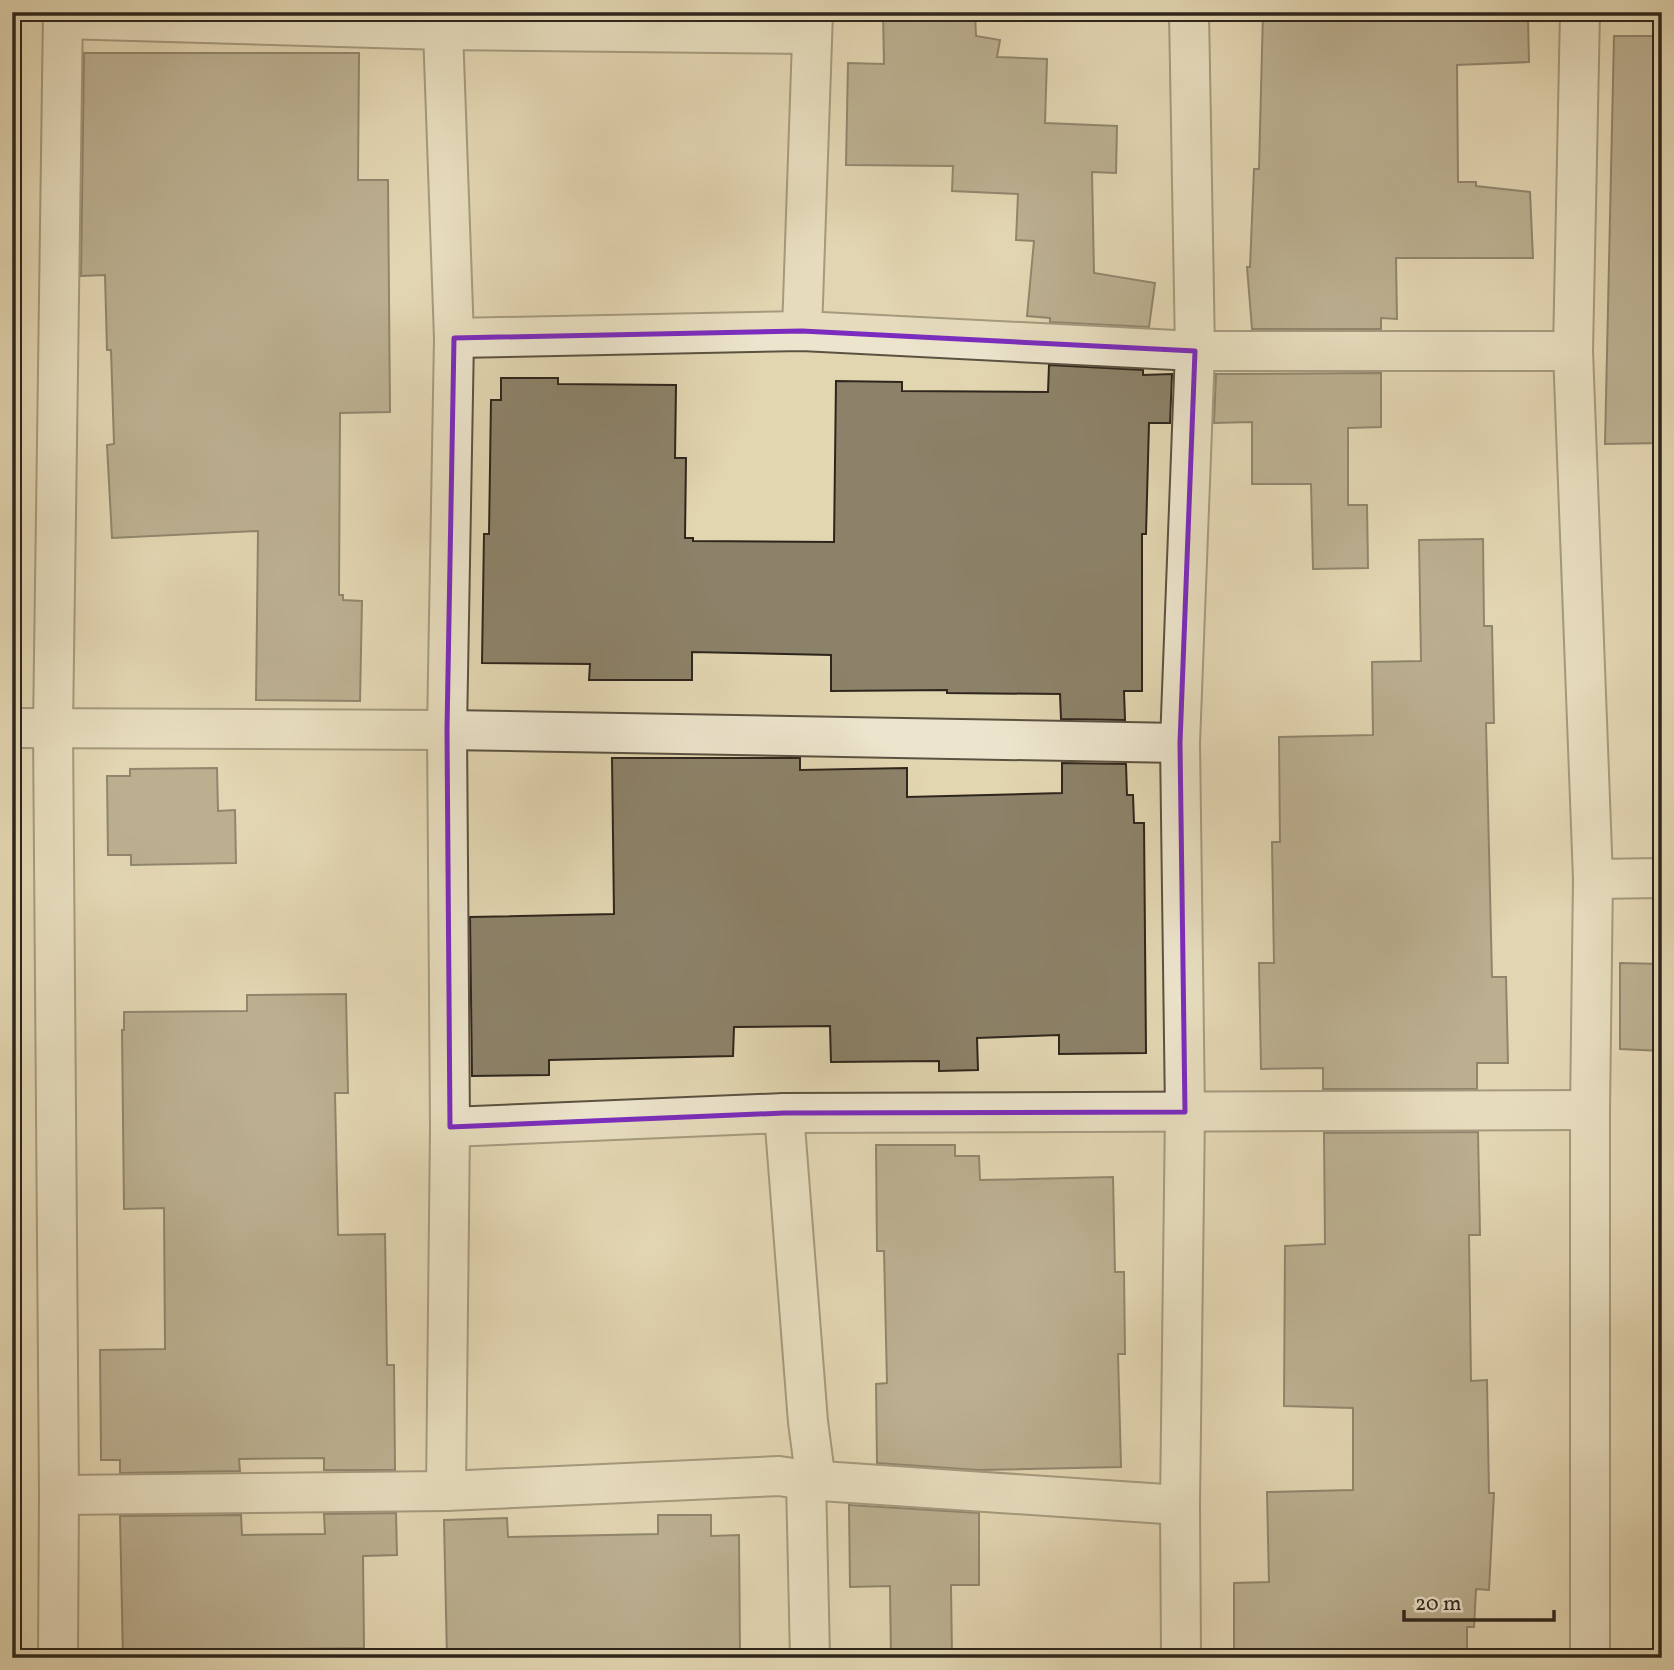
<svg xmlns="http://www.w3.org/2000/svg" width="1674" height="1670" viewBox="0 0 1674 1670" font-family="Vollkorn,serif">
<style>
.building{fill:#8c8269;stroke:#2e261c;stroke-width:2}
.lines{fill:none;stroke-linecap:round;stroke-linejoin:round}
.street-casing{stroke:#5b5241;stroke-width:42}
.street{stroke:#ece4cc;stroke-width:38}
.marked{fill:none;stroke:#7b2cbf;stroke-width:5;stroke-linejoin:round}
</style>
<rect width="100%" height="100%" fill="#e2d6b1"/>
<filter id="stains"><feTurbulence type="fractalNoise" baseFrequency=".00286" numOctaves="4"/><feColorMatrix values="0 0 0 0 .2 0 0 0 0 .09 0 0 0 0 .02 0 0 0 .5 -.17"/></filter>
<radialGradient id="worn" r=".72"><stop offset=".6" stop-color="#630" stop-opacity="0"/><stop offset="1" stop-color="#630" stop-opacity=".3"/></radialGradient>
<g class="building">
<polygon points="883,12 975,12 976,36 1000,40 997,57 1047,59 1045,123 1117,126 1116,173 1092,172 1094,273 1155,283 1149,327 1050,322 1050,318 1027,316 1034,241 1016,240 1018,194 952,191 953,166 846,165 848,63 884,64"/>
<polygon points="1263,12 1468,12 1468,17 1528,19 1529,62 1457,65 1458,182 1476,182 1476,186 1530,192 1533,258 1396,258 1397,319 1381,318 1381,329 1252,329 1247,267 1250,267 1254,169 1259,169"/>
<polygon points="1614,36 1662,36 1662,443 1605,444"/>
<polygon points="84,53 359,53 358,180 388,180 390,412 340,413 339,595 343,595 343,600 362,601 360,701 256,700 258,531 112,538 107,445 114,444 111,350 107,350 105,275 81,276"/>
<polygon points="1049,365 1143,370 1143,375 1172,374 1170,423 1149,423 1146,534 1142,534 1142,691 1124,691 1125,720 1061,719 1060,694 947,693 947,690 831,691 831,655 692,652 692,680 589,680 590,664 482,663 484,534 489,534 491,400 501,400 501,378 558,378 558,384 676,385 675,458 686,458 685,538 693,538 693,541 834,542 836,381 902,382 902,391 1048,392"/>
<polygon points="1381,373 1381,427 1348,428 1348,505 1367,505 1368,568 1313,569 1311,484 1252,484 1252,422 1214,423 1216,374"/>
<polygon points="1483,539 1484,626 1492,626 1494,723 1486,723 1492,977 1506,977 1508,1063 1477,1063 1477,1089 1323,1089 1323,1068 1261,1069 1259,963 1274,963 1272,842 1280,842 1279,737 1373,735 1372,662 1421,661 1419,540"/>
<polygon points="612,758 800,758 800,770 907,768 907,797 1062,793 1062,763 1126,764 1127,795 1133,795 1134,823 1144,823 1146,1053 1059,1054 1059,1035 977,1038 978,1070 939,1071 939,1061 831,1062 830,1026 734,1027 733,1056 549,1060 549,1075 472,1076 470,917 614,914"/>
<polygon points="217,768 218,811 235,810 236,863 131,865 131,855 108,855 107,776 130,776 130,769"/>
<polygon points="1620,963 1662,964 1662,1051 1620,1049"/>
<polygon points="346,994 348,1093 335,1093 338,1235 385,1234 387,1365 394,1365 395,1470 324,1470 324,1458 239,1459 240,1471 120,1473 120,1460 101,1460 100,1350 165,1349 164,1208 124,1209 122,1030 124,1030 124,1012 247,1011 247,995"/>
<polygon points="1478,1132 1480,1235 1469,1235 1471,1381 1487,1380 1489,1493 1494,1493 1489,1590 1476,1589 1474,1627 1467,1627 1467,1658 1234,1657 1234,1583 1269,1582 1267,1492 1353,1490 1353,1408 1284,1406 1285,1246 1325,1244 1324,1133"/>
<polygon points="876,1145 955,1145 955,1156 979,1156 980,1180 1113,1177 1115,1272 1124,1272 1125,1354 1118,1354 1121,1467 978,1470 877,1463 876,1384 887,1383 884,1251 877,1251"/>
<polygon points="849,1505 979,1513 979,1585 951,1585 952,1658 891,1658 890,1586 850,1587"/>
<polygon points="396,1513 397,1555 363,1556 364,1648 287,1649 287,1658 123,1658 120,1516 241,1515 242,1535 325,1534 324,1514"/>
<polygon points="658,1515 711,1515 711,1536 739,1535 740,1658 447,1658 444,1520 507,1518 508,1537 658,1534"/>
</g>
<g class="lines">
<g class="street-casing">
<g id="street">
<polyline points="1580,12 1573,351 1593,879 1590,1110 1590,1658"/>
<polyline points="63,19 443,30 812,34"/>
<polyline points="443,30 454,338 447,730 450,1127 446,1491"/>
<polyline points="802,331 813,12"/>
<polyline points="454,338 802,331 1195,351 1573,351"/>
<polyline points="12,728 447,730 1180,743"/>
<polyline points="1593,879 1662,878"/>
<polyline points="784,1113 808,1422 814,1467 806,1480 810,1658"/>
<polyline points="450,1127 784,1113 1590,1110"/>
<polyline points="59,1495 446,1491 779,1476 806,1480 1180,1505"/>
<polyline points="58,1658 59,1495 53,728 63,12"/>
<polyline points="1181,1658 1180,1505 1185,1112 1180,743 1195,351 1189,12"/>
</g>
</g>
<use href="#street" class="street"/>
</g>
<path d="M0 0H1674V1670H0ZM802,331L1195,351L1180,743L1185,1112L784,1113L450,1127L447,730L454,338Z" fill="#e2d6b1" fill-opacity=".55" fill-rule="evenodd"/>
<path class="marked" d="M802,331L1195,351L1180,743L1185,1112L784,1113L450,1127L447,730L454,338Z"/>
<rect width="1674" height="1670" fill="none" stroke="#e2d6b1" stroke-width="42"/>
<rect x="14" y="14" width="1646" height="1642" fill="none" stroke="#2e261c" stroke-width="3.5"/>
<rect x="21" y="21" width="1632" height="1628" fill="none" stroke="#2e261c" stroke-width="2"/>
<path d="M1404 1610v10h150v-10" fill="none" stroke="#2e261c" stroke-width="3.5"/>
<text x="1415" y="1610" font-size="21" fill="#2e261c" stroke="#ece4cc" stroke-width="5" paint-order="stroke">20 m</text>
<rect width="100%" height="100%" filter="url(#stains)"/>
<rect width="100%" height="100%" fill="url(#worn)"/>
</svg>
